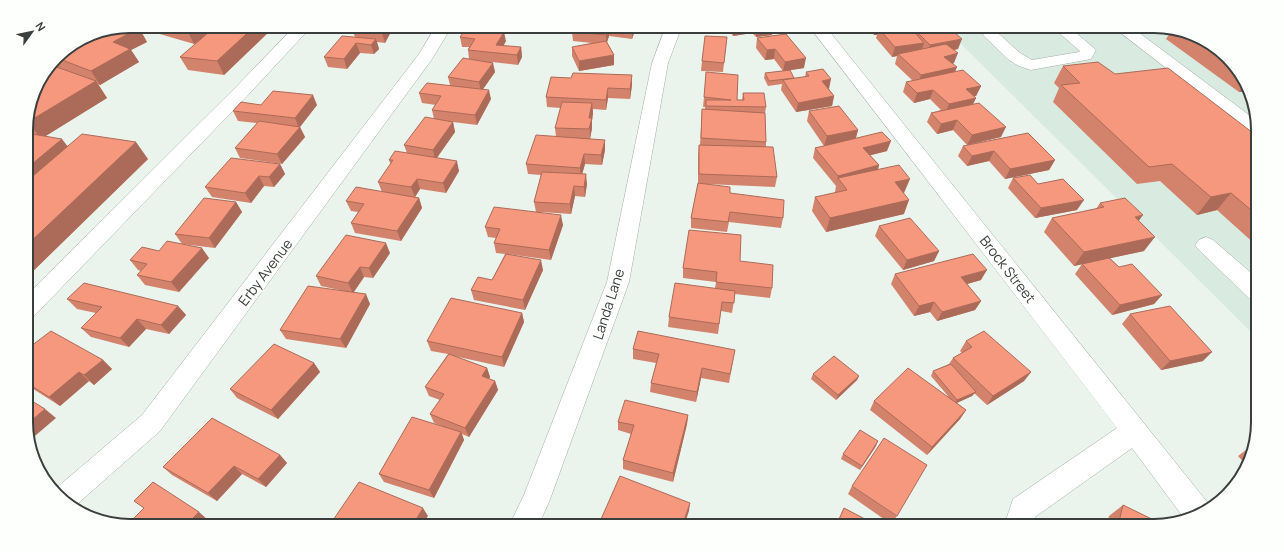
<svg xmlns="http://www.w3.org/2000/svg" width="1284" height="552" viewBox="0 0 1284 552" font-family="Manrope,sans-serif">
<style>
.built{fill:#d9ebe0}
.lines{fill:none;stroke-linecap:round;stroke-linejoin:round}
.minor-casing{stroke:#a4ada7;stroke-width:1}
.minor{fill:#fff;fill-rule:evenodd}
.wall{fill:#d3836c}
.shaded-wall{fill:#ac6a58}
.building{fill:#f5987e;stroke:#ac6a58}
.labels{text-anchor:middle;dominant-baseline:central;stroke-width:3;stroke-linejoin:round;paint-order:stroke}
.street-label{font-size:14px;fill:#3a3e3c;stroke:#fdfffd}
.rim{fill:none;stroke:#3a3e3c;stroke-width:2}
</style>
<rect width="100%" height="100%" fill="#eaf4ed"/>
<polygon class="built" points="943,26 1154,26 1193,34 1236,67 1257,116 1258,339"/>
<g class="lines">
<g class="minor-casing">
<g id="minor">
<polygon points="295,26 312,26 249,94 35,315 27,318 27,295 237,86"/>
<polygon points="436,26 452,26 432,59 160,431 75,506 54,490 142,415 419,54"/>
<polygon points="666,26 682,26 668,63 629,282 549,502 538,526 509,526 524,495 607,282 652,63"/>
<polygon points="809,26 825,26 1208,503 1210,509 1184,518 1132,448 1035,517 1032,526 1004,526 1013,499 1117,428"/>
<polygon points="989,26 1020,26 1017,29 1000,33 999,34 1020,53 1032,60 1079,52 1080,51 1051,26 1068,26 1096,50 1091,59 1031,70 1019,66 1009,60 986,38 983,35"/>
<polygon points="1112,26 1130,26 1257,121 1257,136 1251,134"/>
<polygon points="1206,237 1213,240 1258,279 1258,302 1250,299 1199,250 1195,245 1199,240"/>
</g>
</g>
<use href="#minor" class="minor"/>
</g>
<g class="wall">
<polygon points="130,26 275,26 224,75 188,70 180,57 199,41 194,44 139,28 147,42 131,50 139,62 100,85 98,84 107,98 45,136 68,146 148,159 27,277 26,123 37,84 61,52"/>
<polygon points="394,26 385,43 377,42 379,49 374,54 360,53 347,69 328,67 324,57 355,37 353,32"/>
<polygon points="486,26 530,26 527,32 487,29"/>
<polygon points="575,26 635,26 635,30 632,39 609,36 607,42 614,55 614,65 579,71 572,56 572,47 592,43 573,41 572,32"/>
<polygon points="726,26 773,26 772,35 756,37 752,33 733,36"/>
<polygon points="865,26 919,26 918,28 911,29 914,32 915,30 958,49 954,50 954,63 952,64 955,72 981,86 976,96 973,96 976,98 973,104 1001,137 967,145 953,130 937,134 927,122 931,113 941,110 930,99 914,103 903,92 906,82 913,81 895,64 897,56 892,57 876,38 877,35 874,35"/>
<polygon points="1172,30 1193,34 1236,67 1246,91 1239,92 1166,39"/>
<polygon points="786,34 804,68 786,71 794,78 805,77 806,72 829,89 834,96 832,106 796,112 781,90 782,84 768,86 764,78 765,73 783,71 774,59 765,60 756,48 757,38"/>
<polygon points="460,37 506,41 503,46 521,47 522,57 518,65 492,62 495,72 483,89 491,99 477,125 453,122 455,132 437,158 459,171 446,193 420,189 415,197 419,198 422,208 401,241 355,233 351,223 358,212 351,211 346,201 382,192 378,182 391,165 389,160 407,153 404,145 434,119 432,110 436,105 422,103 419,93 450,85 448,77 469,59 468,50 469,47 462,47"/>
<polygon points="727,37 723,72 701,71 702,61"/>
<polygon points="1063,66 1115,74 1257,136 1257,246 1217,210 1197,215 1160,181 1137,184 1053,102 1059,88 1054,83"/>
<polygon points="551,77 632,85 630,99 608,98 606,110 593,109 593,113 592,120 592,128 590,139 605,150 602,165 585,164 582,174 587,184 585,197 575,196 571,214 541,212 563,225 551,260 508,254 543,270 525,310 474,300 471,290 492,280 505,254 496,253 494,243 496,238 488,237 485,227 536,212 534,202 541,175 528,174 526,164 556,137 555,128 561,108 547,107 546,97"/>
<polygon points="743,93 766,107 765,114 766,142 766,147 777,177 775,187 706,184 730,193 783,218 781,228 729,222 727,232 691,228 691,218 698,183 698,155 699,145 700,145 702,109 705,109 705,107 703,107 704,97 742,100"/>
<polygon points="261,105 317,105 300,127 305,137 282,164 240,158 235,148 257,123 238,121 233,111"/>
<polygon points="809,111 858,130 856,138 887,151 870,155 879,165 878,170 904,193 903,193 904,214 826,232 812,211 815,197 835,193 835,192 836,186 813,158 815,148 833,144 824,146 807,121"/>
<polygon points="963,146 1055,160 1049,170 1005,179 989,161 967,166 958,156"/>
<polygon points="280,164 285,174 274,187 264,186 251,203 212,197 205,187"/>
<polygon points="1013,178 1077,210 1035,218 1008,188"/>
<polygon points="236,202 242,212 215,248 182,244 175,234"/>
<polygon points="1100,203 1139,221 1144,251 1110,258 1119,267 1162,295 1154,304 1112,315 1075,274 1082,264 1074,266 1044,232 1052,218 1096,209"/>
<polygon points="879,226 939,251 934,261 903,270 875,236"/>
<polygon points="159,251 209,258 179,292 145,285 137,275 141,271 138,270 130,260"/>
<polygon points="390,253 373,278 364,277 354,292 370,304 346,348 286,339 280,330 344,291 321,286 316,276"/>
<polygon points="740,261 772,288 770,298 735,294 732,313 721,311 718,334 668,327 669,317 715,288 716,282 683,278 683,268"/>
<polygon points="895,274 981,280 967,284 981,301 975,310 937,321 930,312 914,316 891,284"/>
<polygon points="67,299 178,306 186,315 169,334 146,329 129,347 91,337 81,328 96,313 77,309"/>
<polygon points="522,313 524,322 504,367 454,356 487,368 490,377 489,379 495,381 498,390 469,437 462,434 464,440 434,498 384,482 379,474 442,426 434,423 430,414 440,400 429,396 425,387 448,354 431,351 427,341"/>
<polygon points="1130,314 1203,361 1161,370 1122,324"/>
<polygon points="966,341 1031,372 1024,381 987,405 974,393 972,396 957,403 966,410 960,419 927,455 870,410 874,401 948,396 931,376 933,371 949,364 953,358 962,353 960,351"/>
<polygon points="27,349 103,360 112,369 94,385 89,381 60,406 27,385"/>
<polygon points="633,349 735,350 729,383 701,378 696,402 650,392 651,383 656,363 633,359"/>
<polygon points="314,363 320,372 278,419 237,398 230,389"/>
<polygon points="813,374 859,376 857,380 836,400 811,379"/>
<polygon points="688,415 687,424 673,482 623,469 623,460 631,434 618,430 618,422"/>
<polygon points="1253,445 1250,461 1247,466 1238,456"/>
<polygon points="876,446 860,470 841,459 843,454"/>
<polygon points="280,455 287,463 266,487 242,474 217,501 172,475 163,467"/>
<polygon points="852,486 897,516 891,524 848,494"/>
<polygon points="1123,505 1160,526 1107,526 1109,516"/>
<polygon points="844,508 878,526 836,526"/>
</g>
<g class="shaded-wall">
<polygon points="194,26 222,26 194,44 187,30"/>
<polygon points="255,26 275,26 224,75 217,61"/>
<polygon points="386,26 394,26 385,43 382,33"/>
<polygon points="526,26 530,26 527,32"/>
<polygon points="633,26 635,26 635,30 632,39 632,29"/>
<polygon points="734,26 753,26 752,33 733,36"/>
<polygon points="767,26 773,26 772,35 756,37 757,28"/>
<polygon points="876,26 919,26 918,28 883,33 878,28 877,35 874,35"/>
<polygon points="609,27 609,36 606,45 606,35"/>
<polygon points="139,28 147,42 131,50 139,62 100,85 91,71 113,42"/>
<polygon points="504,32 506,41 499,54 496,45"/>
<polygon points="376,39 379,49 374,54 371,45"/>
<polygon points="962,39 958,49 927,55 930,45"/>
<polygon points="356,43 360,53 347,69 344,59"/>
<polygon points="924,43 921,53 898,54 897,56 892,57 895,47"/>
<polygon points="521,47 522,57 518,65 517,55"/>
<polygon points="775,49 774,59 765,60 767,50"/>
<polygon points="958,53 954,63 941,66 944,57"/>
<polygon points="614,55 614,65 579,71 579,61"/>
<polygon points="806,58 804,68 783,71 785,62"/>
<polygon points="493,63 495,72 481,92 479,82"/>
<polygon points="957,67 953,77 918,85 921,75"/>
<polygon points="632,75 632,85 630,99 630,89"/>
<polygon points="831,79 829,89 820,91 822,81"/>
<polygon points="96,81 107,98 41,139 28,122"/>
<polygon points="1244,85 1246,91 1239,92"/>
<polygon points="981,86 976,96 962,99 966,89"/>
<polygon points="608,88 608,98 606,110 606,100"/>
<polygon points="489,90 491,99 477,125 475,115"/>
<polygon points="933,90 930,99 914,103 917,93"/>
<polygon points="313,95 317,105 299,128 300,127 305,137 282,164 277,154 299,128 295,118"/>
<polygon points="834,96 832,106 796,112 798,103"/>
<polygon points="976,98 971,108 945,114 949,104"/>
<polygon points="592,103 593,113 592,120 592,128 590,139 589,118"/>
<polygon points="957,120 953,130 937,134 941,124"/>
<polygon points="453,122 455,132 435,160 433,150"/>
<polygon points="1006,127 1001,137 967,145 972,135"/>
<polygon points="858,130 855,140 824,146 827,136"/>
<polygon points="62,139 75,156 26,198 26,169"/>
<polygon points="605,140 605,150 602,165 601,155"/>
<polygon points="891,141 887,151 860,158 863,148"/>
<polygon points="136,142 148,159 27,277 27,245"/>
<polygon points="994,151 989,161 967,166 972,156"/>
<polygon points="584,154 585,164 581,178 580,168"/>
<polygon points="1055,160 1049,170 1005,179 1010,169"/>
<polygon points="457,161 459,171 446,193 443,183"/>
<polygon points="280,164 285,174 274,187 269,177"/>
<polygon points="879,165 876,175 838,178 836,186 838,176"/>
<polygon points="586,174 587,184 585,197 584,187"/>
<polygon points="259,176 264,186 251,203 245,193"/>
<polygon points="417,179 420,189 415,197 411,187"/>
<polygon points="910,179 904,193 890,196 895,182"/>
<polygon points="574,186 575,196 571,214 570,204"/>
<polygon points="1231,193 1217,210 1197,215 1211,197"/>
<polygon points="419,198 422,208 401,241 397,231"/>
<polygon points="909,200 904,214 826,232 830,218"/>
<polygon points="1084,200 1077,210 1035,218 1041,208"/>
<polygon points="236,202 242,212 215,248 209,238"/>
<polygon points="561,215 563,225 551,260 549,250"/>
<polygon points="1143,215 1133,229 1135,217"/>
<polygon points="1155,237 1144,251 1074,266 1084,252"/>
<polygon points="386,243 390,253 373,278 369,268"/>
<polygon points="202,248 209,258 179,292 171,282"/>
<polygon points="939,251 934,261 903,270 907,260"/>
<polygon points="541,260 543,270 525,310 523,300"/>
<polygon points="360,267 364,277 353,293 348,283"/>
<polygon points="987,270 981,280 956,287 961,277"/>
<polygon points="366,294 370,304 346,348 340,339"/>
<polygon points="1162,295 1154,304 1112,315 1120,305"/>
<polygon points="981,301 975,310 937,321 942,312"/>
<polygon points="934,302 930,312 914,316 919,306"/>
<polygon points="178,306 186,315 169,334 161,325"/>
<polygon points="522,313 524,322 504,367 502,357"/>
<polygon points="137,319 146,329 129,347 120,338"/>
<polygon points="1212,352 1203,361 1161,370 1170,361"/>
<polygon points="103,360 112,369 94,385 84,375"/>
<polygon points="314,363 320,372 278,419 271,410"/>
<polygon points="487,368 490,377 485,385 482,376"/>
<polygon points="702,368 701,378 696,402 697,392"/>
<polygon points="79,372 89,381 60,406 49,397"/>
<polygon points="1031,372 1024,381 987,405 993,396"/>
<polygon points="859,376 857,380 836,400 838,395"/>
<polygon points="495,381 498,390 469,437 465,428"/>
<polygon points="976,392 972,396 954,404 957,400"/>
<polygon points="45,409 56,418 29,441 27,436 27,424"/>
<polygon points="966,410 960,419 927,455 932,447"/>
<polygon points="688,415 687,424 673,482 673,473"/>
<polygon points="461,432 464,440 434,498 429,490"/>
<polygon points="878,441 876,446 860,470 862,466"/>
<polygon points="280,455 287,463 266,487 258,479"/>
<polygon points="234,466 242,474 217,501 208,493"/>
<polygon points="690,503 689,511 684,526 682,526"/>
<polygon points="423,508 428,516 421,526 412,526"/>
<polygon points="199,512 208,520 202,526 185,526"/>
</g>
<g class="building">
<polygon points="130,26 133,26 139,28 113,42 130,49 91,71 57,58 61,52 91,34"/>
<polygon points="171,26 194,26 187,30"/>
<polygon points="216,26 255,26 217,61 180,57"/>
<polygon points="357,26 386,26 382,33 353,32"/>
<polygon points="575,26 633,26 632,29 609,27 606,35 572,32"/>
<polygon points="756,26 767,26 757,28"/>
<polygon points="894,26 897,30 911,28 924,43 895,47 878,28"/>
<polygon points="938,26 947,26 962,39 930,45 915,30"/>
<polygon points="466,28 504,32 496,45 521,47 517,55 468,50 475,39 460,37"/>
<polygon points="1184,32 1193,34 1236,67 1238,70"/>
<polygon points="786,34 806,58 785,62 775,49 767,50 757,38"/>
<polygon points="342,36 376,39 371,45 356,43 344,59 324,57"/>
<polygon points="705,36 727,37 724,63 702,61"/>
<polygon points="606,41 614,55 579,61 572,47"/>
<polygon points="946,44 958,53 944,57 957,67 921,75 898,54"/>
<polygon points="463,58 493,63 479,82 448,77"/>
<polygon points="1098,62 1115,74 1168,68 1257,136 1257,215 1231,193 1211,197 1172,164 1149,167 1061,85 1080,83 1063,66"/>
<polygon points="51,65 96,81 28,122 27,121 37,84"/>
<polygon points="823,69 831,79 822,81 834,96 798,103 783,80 809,76 806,72"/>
<polygon points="790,70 794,78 769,81 765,73"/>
<polygon points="963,70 981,86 966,89 976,98 949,104 933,90 917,93 906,82"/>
<polygon points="706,72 738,75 737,100 744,100 743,93 764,93 766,107 706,106 706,100 731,100 704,97"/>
<polygon points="573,73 632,75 630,89 608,88 606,100 546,97 551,77 571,78"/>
<polygon points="427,83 489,90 475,115 432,110 441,96 419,93"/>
<polygon points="273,91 313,95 295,118 233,111 241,102 261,105"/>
<polygon points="562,102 592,103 589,118 592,118 589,129 555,128"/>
<polygon points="979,103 1006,127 972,135 957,120 941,124 931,113"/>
<polygon points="839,106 858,130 827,136 809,111"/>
<polygon points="702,109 765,113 766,142 701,138"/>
<polygon points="425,117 453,122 433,150 404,145"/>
<polygon points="259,121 300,127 277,154 235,148"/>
<polygon points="882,132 891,141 863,148 879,165 838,176 815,148"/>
<polygon points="26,133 62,139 26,169"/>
<polygon points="1028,133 1055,160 1010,169 994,151 972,156 963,146"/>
<polygon points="82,134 136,142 27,245 26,182"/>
<polygon points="536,135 605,140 601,155 584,154 580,168 526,164"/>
<polygon points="699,145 773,147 777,177 699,174"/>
<polygon points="395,151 457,161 443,183 417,179 411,187 378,182 393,160 389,160"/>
<polygon points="231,158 280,164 269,177 259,176 245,193 205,187"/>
<polygon points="899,165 910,179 895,182 909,200 830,218 815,197 847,190 838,178"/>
<polygon points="542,172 586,174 584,187 574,186 570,204 534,202"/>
<polygon points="1030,175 1038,184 1063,179 1084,200 1041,208 1013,178"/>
<polygon points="698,183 730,187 730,193 784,200 783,218 730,212 728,222 691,218"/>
<polygon points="356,187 419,198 397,231 351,223 364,204 346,201"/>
<polygon points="204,198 236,202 209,238 175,234"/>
<polygon points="1125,198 1143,215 1135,217 1155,237 1084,252 1052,218 1104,207 1100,203"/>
<polygon points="494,207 561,215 549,250 494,243 500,229 485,227"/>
<polygon points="910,218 939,251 907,260 879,226"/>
<polygon points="689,230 741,235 740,261 773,265 772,288 716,282 717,272 683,268"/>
<polygon points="346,235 386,243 369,268 360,267 348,283 316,276"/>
<polygon points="167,241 202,248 171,282 137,275 147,264 130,260 142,247 159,251"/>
<polygon points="506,254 541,260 523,300 471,290 478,277 492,280"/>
<polygon points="973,254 987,270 961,277 981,301 942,312 934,302 919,306 895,274"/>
<polygon points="1109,258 1119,267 1132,264 1162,295 1120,305 1082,264"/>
<polygon points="84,283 178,306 161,325 137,319 120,338 81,328 102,307 67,299"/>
<polygon points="675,283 735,291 734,303 722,302 719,324 669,317"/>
<polygon points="308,286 366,294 340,339 280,330"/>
<polygon points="451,298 522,313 502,357 427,341"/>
<polygon points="1170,306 1212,352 1170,361 1130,314"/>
<polygon points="51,331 103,360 84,375 79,372 49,397 27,383 27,349"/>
<polygon points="638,331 735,350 730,374 702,368 697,392 651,383 659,354 633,349"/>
<polygon points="984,331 1031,372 993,396 953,358 972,347 966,341"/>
<polygon points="274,344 314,363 271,410 230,389"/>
<polygon points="449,354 487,368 482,376 495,381 465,428 430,414 444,394 425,387"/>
<polygon points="834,356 859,376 838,395 813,374"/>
<polygon points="951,364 976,392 957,400 933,371"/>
<polygon points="908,368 966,410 932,447 874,401"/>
<polygon points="27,398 45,409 27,424"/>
<polygon points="625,400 688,415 673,473 623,460 634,425 618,422"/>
<polygon points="412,417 461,432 429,490 379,474"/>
<polygon points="212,418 280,455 258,479 234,466 208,493 163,467"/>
<polygon points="860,430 878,441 862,466 843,454"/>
<polygon points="884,438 927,465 897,516 852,486"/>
<polygon points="620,476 690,503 682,526 598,526"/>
<polygon points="153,482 199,512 185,526 130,526 127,525 144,508 134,501"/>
<polygon points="359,482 423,508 412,526 329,526"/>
<polygon points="1123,505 1164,525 1160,526 1118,526"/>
<polygon points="844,508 878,526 836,526"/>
</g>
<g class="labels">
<g class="street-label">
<text transform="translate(1008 269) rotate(52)">Brock Street</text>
<text transform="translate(265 272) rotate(-53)">Erby Avenue</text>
<text transform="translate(608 304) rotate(-72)">Landa Lane</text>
</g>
</g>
<path d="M0 0H1284V552H0ZM130 33H1154A97 97 0 0 1 1251 130V422A97 97 0 0 1 1154 519H130A97 97 0 0 1 33 422V130A97 97 0 0 1 130 33Z" fill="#fdfffd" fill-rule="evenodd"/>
<path class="rim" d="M130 33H1154A97 97 0 0 1 1251 130V422A97 97 0 0 1 1154 519H130A97 97 0 0 1 33 422V130A97 97 0 0 1 130 33Z"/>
<g transform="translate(32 32) rotate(57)" stroke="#fdfffd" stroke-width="3" paint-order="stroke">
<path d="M0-3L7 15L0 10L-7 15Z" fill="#3a3e3c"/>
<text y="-6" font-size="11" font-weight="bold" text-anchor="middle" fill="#3a3e3c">N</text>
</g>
</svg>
